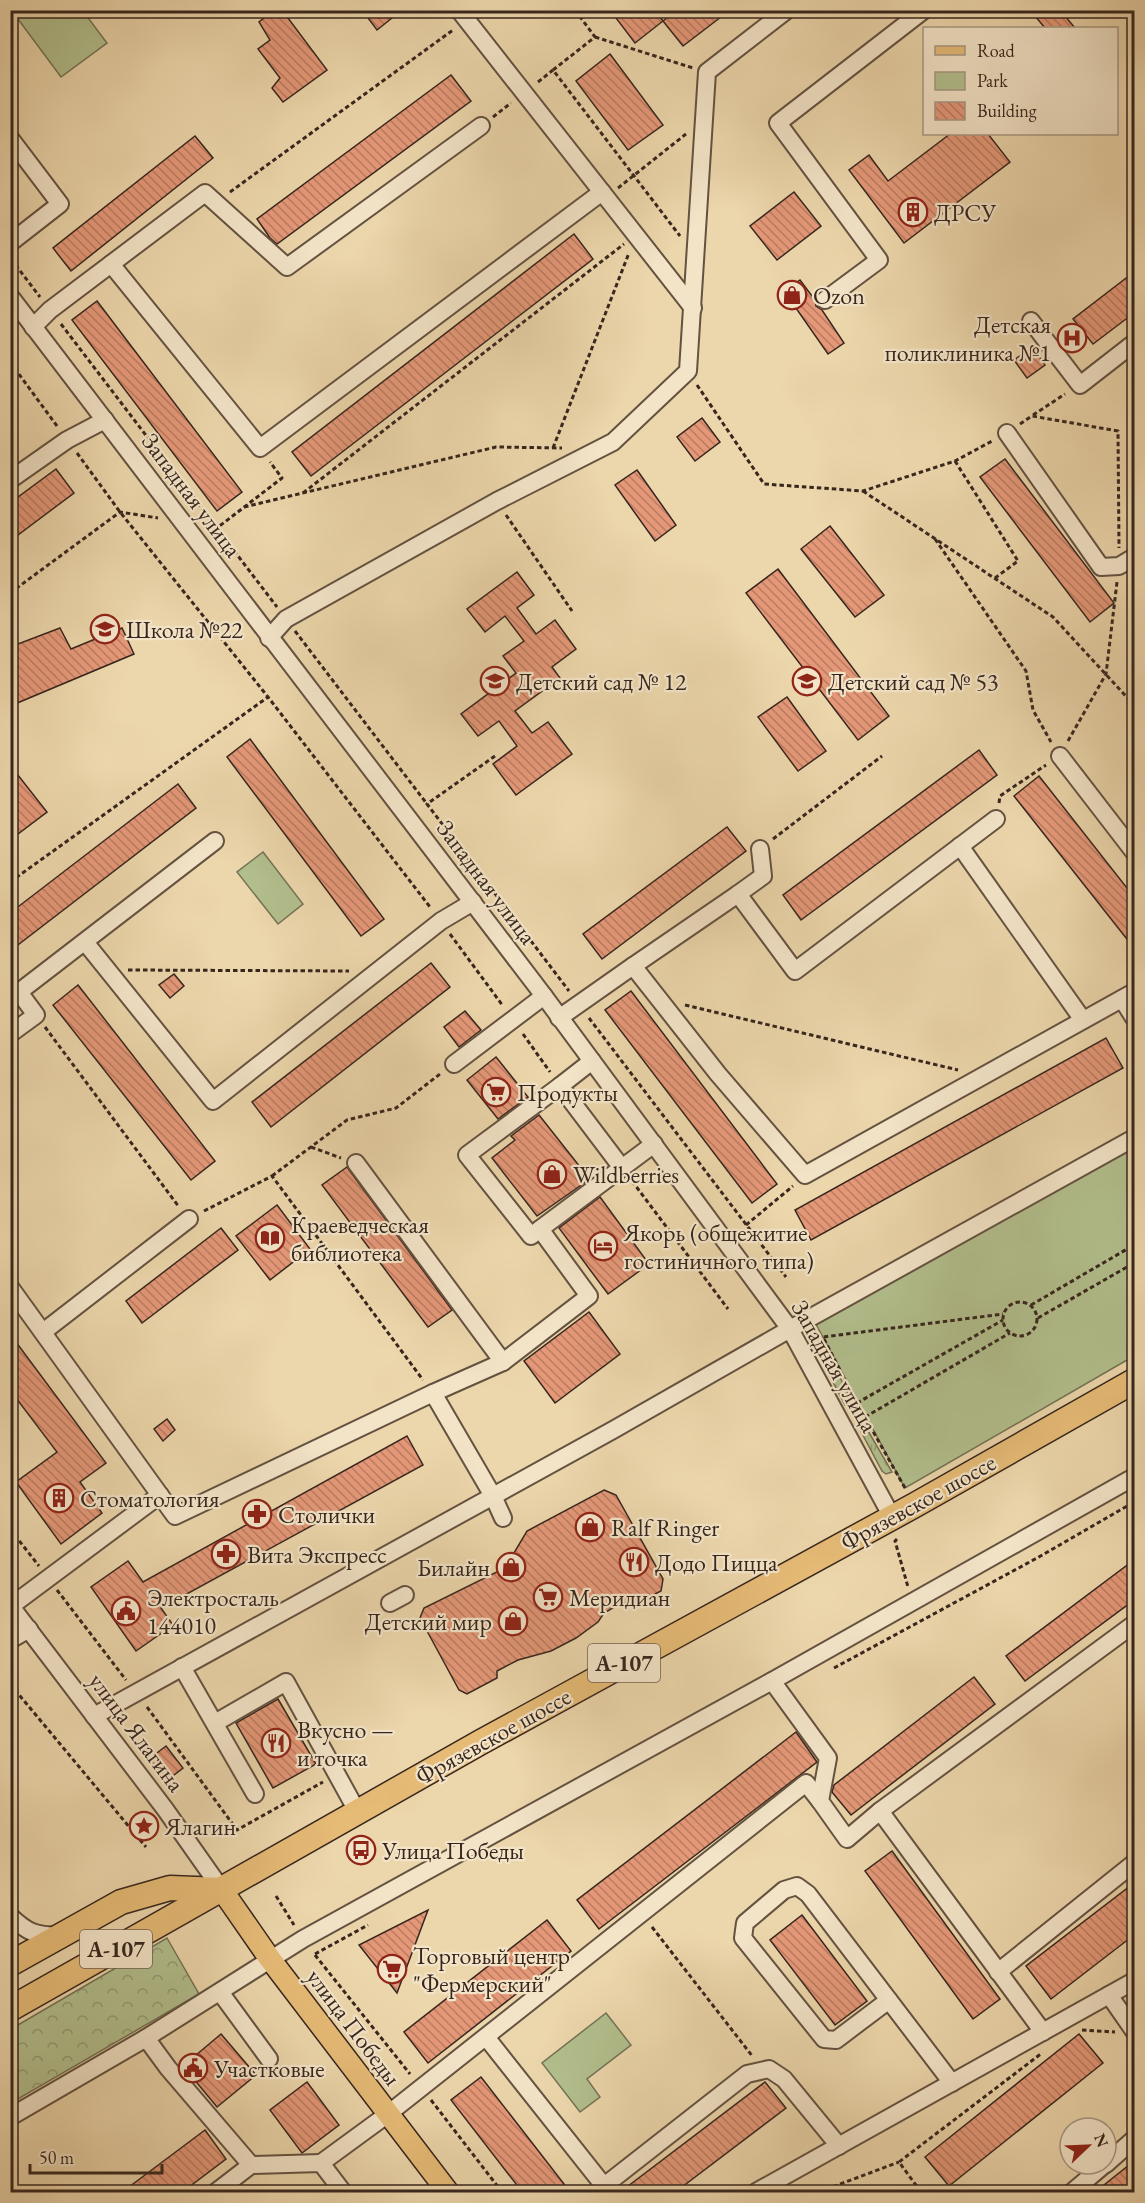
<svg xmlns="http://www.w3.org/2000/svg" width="1145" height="2203" viewBox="0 0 1145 2203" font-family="'EB Garamond',serif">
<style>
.grass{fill:url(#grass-tufts);stroke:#747256;stroke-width:1.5}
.forest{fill:url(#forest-crowns);stroke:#747256;stroke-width:1.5}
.park{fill:#b2bf8d;stroke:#747256;stroke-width:1.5}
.building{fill:url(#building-back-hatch);stroke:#37261e;stroke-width:1.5}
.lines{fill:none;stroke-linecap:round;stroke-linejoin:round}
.minor-casing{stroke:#645241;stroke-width:20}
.major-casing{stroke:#37261e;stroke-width:24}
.highway-casing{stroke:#37261e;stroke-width:27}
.path{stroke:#37261e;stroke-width:3;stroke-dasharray:4.5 3;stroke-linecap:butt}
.minor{stroke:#f3e4c8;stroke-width:16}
.major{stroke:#e6bb76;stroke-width:21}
.highway{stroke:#e6bb76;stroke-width:24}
.labels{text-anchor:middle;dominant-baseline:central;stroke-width:4.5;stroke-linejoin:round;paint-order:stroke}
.shield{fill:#f3e4c8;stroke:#6f5f51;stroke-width:1.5}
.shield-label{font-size:22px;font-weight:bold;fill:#37261e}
.poi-label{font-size:24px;fill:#37261e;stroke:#f3e4c8;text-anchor:start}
.street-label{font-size:24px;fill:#37261e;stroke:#f3e4c8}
</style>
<defs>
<pattern id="grass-tufts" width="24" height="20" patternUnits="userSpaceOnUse" patternTransform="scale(1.5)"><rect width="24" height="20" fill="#b2bf8d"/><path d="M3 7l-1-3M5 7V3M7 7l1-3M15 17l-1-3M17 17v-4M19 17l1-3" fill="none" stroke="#929b73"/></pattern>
<pattern id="forest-crowns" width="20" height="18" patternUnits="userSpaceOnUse" patternTransform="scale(1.5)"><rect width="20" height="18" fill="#b2bf8d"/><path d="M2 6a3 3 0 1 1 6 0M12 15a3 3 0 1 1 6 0" fill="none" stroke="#929b73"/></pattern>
<pattern id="building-back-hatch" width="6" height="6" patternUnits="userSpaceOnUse" patternTransform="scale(1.5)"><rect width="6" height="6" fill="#e59878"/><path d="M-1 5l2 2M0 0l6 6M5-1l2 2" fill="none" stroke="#ba7c62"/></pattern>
</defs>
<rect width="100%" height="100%" fill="#ecd6ab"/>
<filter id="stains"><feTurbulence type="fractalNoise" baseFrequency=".00333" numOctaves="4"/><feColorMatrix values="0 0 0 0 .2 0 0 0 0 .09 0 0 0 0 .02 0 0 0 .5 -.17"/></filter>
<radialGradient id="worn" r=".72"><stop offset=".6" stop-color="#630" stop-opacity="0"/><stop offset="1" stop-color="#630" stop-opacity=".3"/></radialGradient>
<g class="grass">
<polygon points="823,1344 852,1401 845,1405 815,1348"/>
<polygon points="864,1424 892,1472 886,1474 882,1471 858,1426"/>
</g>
<polygon class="forest" points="167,1938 199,1994 11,2103 11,2029"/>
<g class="park">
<polygon points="12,11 83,11 107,43 61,77"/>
<polygon points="263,852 303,904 278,924 237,872"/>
<polygon points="1134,1143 1134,1356 905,1488 812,1317"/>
<polygon points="606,2013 631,2045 587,2079 600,2097 580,2112 542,2063"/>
</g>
<g class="building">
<polygon points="274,10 282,10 327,70 283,102 272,88 280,78 258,49 270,40 259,22"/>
<polygon points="362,10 402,10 377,30"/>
<polygon points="610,10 654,10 663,21 635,43"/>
<polygon points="677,10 730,10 683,46 663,21"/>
<polygon points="1030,10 1060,10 1075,28 1045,28"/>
<polygon points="610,54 663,125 628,150 576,81"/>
<polygon points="451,75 471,101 277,244 270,238 257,219"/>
<polygon points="950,134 988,134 1010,162 904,243 849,170 869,155 888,181"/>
<polygon points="195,136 213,158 71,271 53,248"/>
<polygon points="794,192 821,226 777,260 750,226"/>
<polygon points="574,234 593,259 311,476 292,452"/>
<polygon points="1134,272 1134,313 1093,344 1073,319"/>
<polygon points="800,280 815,300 816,306 822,310 844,343 828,354 784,291"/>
<polygon points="97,301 242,492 217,511 72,320"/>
<polygon points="1032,347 1045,365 1027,378 1014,360"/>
<polygon points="702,418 720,442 695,461 677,437"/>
<polygon points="1005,459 1114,603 1090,622 980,477"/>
<polygon points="56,469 74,493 10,541 10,503"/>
<polygon points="637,470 676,525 655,541 615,485"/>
<polygon points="830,526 884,595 855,617 801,549"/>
<polygon points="778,569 889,716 858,740 746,593"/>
<polygon points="517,572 534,595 517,608 536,634 555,620 576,649 552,667 560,678 515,711 532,733 548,722 572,754 516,795 493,764 517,746 499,721 478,736 461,714 516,673 503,656 524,641 505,616 485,632 467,609"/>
<polygon points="60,628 71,649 122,628 134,654 10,706 10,647"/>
<polygon points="787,697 826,751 798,771 758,717"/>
<polygon points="250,739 384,919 361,936 227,757"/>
<polygon points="979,750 997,775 801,920 783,895"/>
<polygon points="10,765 47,812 10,840"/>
<polygon points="1039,776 1134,897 1134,948 1014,796"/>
<polygon points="178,784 196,808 10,951 10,913"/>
<polygon points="727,827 746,851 602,959 583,934"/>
<polygon points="431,963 450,987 271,1127 252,1102"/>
<polygon points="174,974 184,986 170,998 159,985"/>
<polygon points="78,985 215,1161 191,1180 53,1005"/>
<polygon points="631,991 777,1184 752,1203 605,1010"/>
<polygon points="465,1011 481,1030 459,1047 444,1027"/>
<polygon points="1106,1038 1123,1068 811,1240 795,1210"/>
<polygon points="496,1057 528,1097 498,1119 467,1080"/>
<polygon points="539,1115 588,1177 586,1178 587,1181 537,1216 492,1158 515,1140 511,1136"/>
<polygon points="347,1167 452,1310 428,1327 322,1185"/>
<polygon points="600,1197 649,1264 608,1294 559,1228"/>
<polygon points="277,1205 310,1249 270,1280 236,1236"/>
<polygon points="221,1228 238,1250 142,1323 126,1301"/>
<polygon points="589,1312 620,1354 555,1403 524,1361"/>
<polygon points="10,1334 106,1463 80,1482 102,1513 61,1544 16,1482 57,1452 10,1390"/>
<polygon points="167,1419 175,1430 163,1441 154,1429"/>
<polygon points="407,1436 423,1465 161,1608 173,1625 136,1651 91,1587 128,1561 143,1582"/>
<polygon points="604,1490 616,1495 663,1579 661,1591 631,1606 623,1602 604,1613 598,1622 576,1638 551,1651 518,1660 497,1671 497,1678 467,1694 459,1690 420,1618 424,1608 505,1568 527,1531"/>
<polygon points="1134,1560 1134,1600 1025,1681 1006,1656"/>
<polygon points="974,1677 995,1704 851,1815 832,1792 834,1785"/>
<polygon points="278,1699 316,1764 273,1788 236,1723"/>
<polygon points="796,1732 817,1762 599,1929 577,1900"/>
<polygon points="166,1746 183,1768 165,1782 148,1760"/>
<polygon points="892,1851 1000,1999 973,2019 865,1871"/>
<polygon points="1134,1883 1134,1935 1051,1999 1026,1966"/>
<polygon points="428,1910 397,1993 359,1945"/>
<polygon points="802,1915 867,2001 835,2025 770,1940"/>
<polygon points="547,1920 571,1951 428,2063 404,2032"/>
<polygon points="221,2034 256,2075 217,2107 183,2066"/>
<polygon points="1079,2034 1103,2063 949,2186 925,2157"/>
<polygon points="481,2077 571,2193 523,2193 451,2100"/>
<polygon points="307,2082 339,2125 302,2153 270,2110"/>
<polygon points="765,2082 786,2108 674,2193 619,2193"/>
<polygon points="205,2130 226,2159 181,2193 121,2193"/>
<polygon points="1134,2161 1134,2193 1094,2193"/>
</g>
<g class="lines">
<g class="minor-casing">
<g id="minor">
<polyline points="459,10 693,308"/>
<polyline points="10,138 60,204 10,243"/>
<polyline points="111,264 260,448 602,192"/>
<polyline points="10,296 544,996 790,1329 892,1517"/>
<polyline points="825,300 879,260 778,123 924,10"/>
<polyline points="1031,321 1080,385 1134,343"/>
<polyline points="33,327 50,310 205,193 287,267 481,126"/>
<polyline points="1007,433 1101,567 1119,566 1134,557"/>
<polyline points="10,480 67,440 105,420"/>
<polyline points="269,638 286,619 497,501 613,442 688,371 707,72 787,10"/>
<polyline points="1060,756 1134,852"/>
<polyline points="960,846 1083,1020"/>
<polyline points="738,894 763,876 760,849"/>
<polyline points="85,942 213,1101 441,921 473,902"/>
<polyline points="633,966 738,894 795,971 996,819"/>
<polyline points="1122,999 1134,1018"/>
<polyline points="559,1018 633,966 718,1074 805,1175 1134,992"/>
<polyline points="10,1034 36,1015 19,992 215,841"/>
<polyline points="592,1061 560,1086 622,1168"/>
<polyline points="454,1064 544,996"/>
<polyline points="356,1163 503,1362"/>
<polyline points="540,1229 531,1236 467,1155 560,1086"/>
<polyline points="10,1287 175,1516 433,1393 493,1496 503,1518"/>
<polyline points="43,1332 189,1219"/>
<polyline points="433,1393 503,1362 589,1296 540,1229 654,1144"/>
<polyline points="390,1603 405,1595"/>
<polyline points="10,1605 165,1809 222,1890"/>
<polyline points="11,1606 160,1495"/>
<polyline points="10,1640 29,1629"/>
<polyline points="182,1667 255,1794"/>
<polyline points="772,1681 828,1758 820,1801 847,1839 880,1811"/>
<polyline points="94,1716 613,1430 790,1329 1134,1138"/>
<polyline points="215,1723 286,1682 357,1811"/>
<path d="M10,1916C28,1933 35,1935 59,1936"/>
<polyline points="998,1972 1134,1863"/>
<polyline points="220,1992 269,2059"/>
<polyline points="1109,1995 1134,2031"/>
<path d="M889,2000L836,2040L824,2039L743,1938L745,1923L784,1890L797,1886L808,1894C856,1957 904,2020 952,2083"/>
<polyline points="1043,2032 880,1811 1134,1624"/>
<polyline points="486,2037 604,2186 747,2074 769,2069 784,2079 839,2146"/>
<polyline points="146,2038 168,2068 251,2165 216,2192"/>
<polyline points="10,2117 146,2038 303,1939 772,1681 1134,1477"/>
<polyline points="321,2163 388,2114 806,1783 820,1801"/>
<polyline points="1106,2164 1134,2139"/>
<polyline points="251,2165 321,2163 343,2192"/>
<polyline points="756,2192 1134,1981"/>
<polyline points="1072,2192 1105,2164"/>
</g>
</g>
<g class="major-casing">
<polyline id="major" points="222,1890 270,1959 448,2192"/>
</g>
<g class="highway-casing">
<g id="highway">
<polyline points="10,1964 121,1902 170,1888 222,1890"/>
<polyline points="10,2009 481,1742 915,1505 1134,1381"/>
</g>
</g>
<g class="path">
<polyline points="575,10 595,37 553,70 680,236"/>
<polyline points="1134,10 1134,11"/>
<polyline points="595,37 693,68"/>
<polyline points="538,82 553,70"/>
<polyline points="493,117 511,103"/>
<polyline points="618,188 686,134"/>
<polyline points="230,192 453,30"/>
<polyline points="11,259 40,297"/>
<polyline points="61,324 277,607"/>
<polyline points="10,362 57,426"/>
<polyline points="697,385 764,484 863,491 955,461 994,440"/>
<polyline points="1033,415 1065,394"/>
<polyline points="1020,424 1032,416 1118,431 1119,548"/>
<polyline points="553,448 629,253"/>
<polyline points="77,453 120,512 268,697 430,907"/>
<polyline points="955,461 1018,561 995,578"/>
<polyline points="863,491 1053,617 1134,705"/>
<polyline points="303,493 624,244"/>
<polyline points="244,507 496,447 562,448"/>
<polyline points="506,515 572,611"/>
<polyline points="206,526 217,528 282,478 270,462"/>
<polyline points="935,539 1026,671 1033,710 1051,742"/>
<polyline points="10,593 120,512 158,518"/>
<polyline points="295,631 427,804"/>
<polyline points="1068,741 1106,674 1117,582"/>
<polyline points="495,756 427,804 569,991"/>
<polyline points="999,803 1000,796 1046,765"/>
<polyline points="773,839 882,756"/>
<polyline points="10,882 268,697"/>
<polyline points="450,934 503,1006"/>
<polyline points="128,970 349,971"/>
<polyline points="685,1005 958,1070"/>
<polyline points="589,1018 786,1277"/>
<polyline points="45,1027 179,1207"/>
<polyline points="523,1034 550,1072"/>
<polyline points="311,1147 341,1158"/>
<polyline points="272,1176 347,1120 396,1108 440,1074"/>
<polyline points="632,1181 728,1309"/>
<polyline points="204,1211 272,1176 423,1380"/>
<polyline points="746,1225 793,1186"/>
<circle cx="1020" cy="1319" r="17"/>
<polyline points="1031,1305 1134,1245"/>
<polyline points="1038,1318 1134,1263"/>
<polyline points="857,1403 823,1337 1003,1314"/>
<polyline points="865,1417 1010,1333"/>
<polyline points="905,1488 857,1403 1003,1320"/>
<polyline points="10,1529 39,1566"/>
<polyline points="897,1539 895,1541 908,1587"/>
<polyline points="57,1590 126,1680"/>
<polyline points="834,1668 1037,1558 1134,1502"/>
<polyline points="10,1684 146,1847"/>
<polyline points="147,1707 237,1830 323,1782"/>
<polyline points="276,1896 294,1925"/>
<polyline points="652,1927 753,2057"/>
<polyline points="315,1954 368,1925"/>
<polyline points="315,1955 410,2074"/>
<polyline points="1082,2030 1115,2032"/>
<polyline points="431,2100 502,2192"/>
<polyline points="819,2192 899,2162"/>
<polyline points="921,2192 899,2162 1042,2053"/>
</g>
<use href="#minor" class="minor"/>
<use href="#major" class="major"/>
<use href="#highway" class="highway"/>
</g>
<defs>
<g id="building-ring" transform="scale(1.5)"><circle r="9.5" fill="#f3e4c8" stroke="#8f2418" stroke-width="1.5"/><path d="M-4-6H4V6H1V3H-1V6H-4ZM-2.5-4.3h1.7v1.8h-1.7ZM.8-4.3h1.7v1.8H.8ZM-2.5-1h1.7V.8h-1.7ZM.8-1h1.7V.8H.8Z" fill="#8f2418"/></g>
<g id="shop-ring" transform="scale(1.5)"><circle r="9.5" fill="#f3e4c8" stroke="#8f2418" stroke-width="1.5"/><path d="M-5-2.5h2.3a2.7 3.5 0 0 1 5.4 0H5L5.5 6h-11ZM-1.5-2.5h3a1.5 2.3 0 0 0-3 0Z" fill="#8f2418"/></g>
<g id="hospital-ring" transform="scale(1.5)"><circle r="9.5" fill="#f3e4c8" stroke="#8f2418" stroke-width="1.5"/><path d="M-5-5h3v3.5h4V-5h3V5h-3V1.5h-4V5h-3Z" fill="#8f2418"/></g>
<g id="school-ring" transform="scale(1.5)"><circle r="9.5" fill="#f3e4c8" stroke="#8f2418" stroke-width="1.5"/><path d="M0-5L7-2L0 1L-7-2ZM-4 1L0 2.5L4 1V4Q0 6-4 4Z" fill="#8f2418"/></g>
<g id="supermarket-ring" transform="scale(1.5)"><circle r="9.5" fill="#f3e4c8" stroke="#8f2418" stroke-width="1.5"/><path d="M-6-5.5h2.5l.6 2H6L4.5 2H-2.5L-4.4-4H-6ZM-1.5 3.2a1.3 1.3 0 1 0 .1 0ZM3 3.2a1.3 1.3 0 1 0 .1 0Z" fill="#8f2418"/></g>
<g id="library-ring" transform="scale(1.5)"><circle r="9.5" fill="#f3e4c8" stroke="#8f2418" stroke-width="1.5"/><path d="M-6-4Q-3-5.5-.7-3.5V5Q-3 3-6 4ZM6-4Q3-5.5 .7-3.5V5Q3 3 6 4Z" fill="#8f2418"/></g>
<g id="hotel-ring" transform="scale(1.5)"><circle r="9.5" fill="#f3e4c8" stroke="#8f2418" stroke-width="1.5"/><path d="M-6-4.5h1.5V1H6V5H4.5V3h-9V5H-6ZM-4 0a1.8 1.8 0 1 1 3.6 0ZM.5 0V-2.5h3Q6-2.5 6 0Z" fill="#8f2418"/></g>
<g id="pharmacy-ring" transform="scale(1.5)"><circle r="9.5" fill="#f3e4c8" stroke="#8f2418" stroke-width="1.5"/><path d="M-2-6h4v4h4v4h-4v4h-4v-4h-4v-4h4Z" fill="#8f2418"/></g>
<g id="restaurant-ring" transform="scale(1.5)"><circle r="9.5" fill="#f3e4c8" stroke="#8f2418" stroke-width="1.5"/><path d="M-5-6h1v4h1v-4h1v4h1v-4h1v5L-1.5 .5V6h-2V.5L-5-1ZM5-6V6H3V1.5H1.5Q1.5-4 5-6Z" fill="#8f2418"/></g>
<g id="civic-ring" transform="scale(1.5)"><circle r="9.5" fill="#f3e4c8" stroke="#8f2418" stroke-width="1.5"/><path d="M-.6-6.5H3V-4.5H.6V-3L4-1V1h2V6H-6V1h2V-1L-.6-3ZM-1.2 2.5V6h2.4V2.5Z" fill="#8f2418"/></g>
<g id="sight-ring" transform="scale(1.5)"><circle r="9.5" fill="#f3e4c8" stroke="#8f2418" stroke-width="1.5"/><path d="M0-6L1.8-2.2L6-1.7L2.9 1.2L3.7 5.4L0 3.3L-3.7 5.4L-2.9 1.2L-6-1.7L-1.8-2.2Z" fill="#8f2418"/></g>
<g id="bus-ring" transform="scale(1.5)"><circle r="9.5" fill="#f3e4c8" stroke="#8f2418" stroke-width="1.5"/><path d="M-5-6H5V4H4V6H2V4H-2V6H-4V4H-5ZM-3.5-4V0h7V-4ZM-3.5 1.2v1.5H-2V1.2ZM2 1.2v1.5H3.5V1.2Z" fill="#8f2418"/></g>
</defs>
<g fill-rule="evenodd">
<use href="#building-ring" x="913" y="212"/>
<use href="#shop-ring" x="792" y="295"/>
<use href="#hospital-ring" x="1072" y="338"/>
<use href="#school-ring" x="105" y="629"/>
<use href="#school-ring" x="495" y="681"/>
<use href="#school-ring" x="807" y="681"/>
<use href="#supermarket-ring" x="496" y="1092"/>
<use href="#shop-ring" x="552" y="1174"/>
<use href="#library-ring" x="270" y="1238"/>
<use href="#hotel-ring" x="603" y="1246"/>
<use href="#building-ring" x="59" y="1498"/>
<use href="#pharmacy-ring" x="257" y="1514"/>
<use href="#shop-ring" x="590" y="1527"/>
<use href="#pharmacy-ring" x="226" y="1554"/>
<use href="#restaurant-ring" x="634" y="1562"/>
<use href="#shop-ring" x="511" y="1567"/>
<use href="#supermarket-ring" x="548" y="1597"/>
<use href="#civic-ring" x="126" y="1611"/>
<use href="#shop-ring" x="513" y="1621"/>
<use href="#restaurant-ring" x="276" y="1743"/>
<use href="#sight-ring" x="144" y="1826"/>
<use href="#bus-ring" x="361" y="1850"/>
<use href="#supermarket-ring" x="392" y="1969"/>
<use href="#civic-ring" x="193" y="2068"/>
</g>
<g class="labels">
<g class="shield">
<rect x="588" y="1644" width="72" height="38" rx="4.5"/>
<rect x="80" y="1930" width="72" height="38" rx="4.5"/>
</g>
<g class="shield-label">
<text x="624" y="1663">А-107</text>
<text x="116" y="1949">А-107</text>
</g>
<g class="poi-label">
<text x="934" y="212">ДРСУ</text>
<text x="813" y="295">Ozon</text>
<text x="1051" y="324" text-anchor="end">Детская<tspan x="1051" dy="28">поликлиника №1</tspan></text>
<text x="126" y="629">Школа №22</text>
<text x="516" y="681">Детский сад № 12</text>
<text x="828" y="681">Детский сад № 53</text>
<text x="517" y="1092">Продукты</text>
<text x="573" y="1174">Wildberries</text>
<text x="291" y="1224">Краеведческая<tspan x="291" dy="28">библиотека</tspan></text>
<text x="624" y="1232">Якорь (общежитие<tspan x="624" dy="28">гостиничного типа)</tspan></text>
<text x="80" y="1498">Стоматология</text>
<text x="278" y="1514">Столички</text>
<text x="611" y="1527">Ralf Ringer</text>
<text x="247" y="1554">Вита Экспресс</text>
<text x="655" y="1562">Додо Пицца</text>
<text x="490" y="1567" text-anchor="end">Билайн</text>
<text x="147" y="1597">Электросталь<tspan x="147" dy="28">144010</tspan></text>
<text x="569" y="1597">Меридиан</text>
<text x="492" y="1621" text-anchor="end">Детский мир</text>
<text x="297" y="1729">Вкусно —<tspan x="297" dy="28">и точка</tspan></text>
<text x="165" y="1826">Ялагин</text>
<text x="382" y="1850">Улица Победы</text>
<text x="413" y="1955">Торговый центр<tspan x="413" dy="28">"Фермерский"</tspan></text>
<text x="214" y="2068">Участковые</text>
</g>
<g class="street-label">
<text transform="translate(192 495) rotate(53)">Западная улица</text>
<text transform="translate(487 882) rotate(53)">Западная улица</text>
<text transform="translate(835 1366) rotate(60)">Западная улица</text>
<text transform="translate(918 1502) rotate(-29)">Фрязевское шоссе</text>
<text transform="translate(137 1732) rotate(53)">улица Ялагина</text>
<text transform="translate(493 1736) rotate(-29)">Фрязевское шоссе</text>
<text transform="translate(354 2027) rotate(53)">улица Победы</text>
</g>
</g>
<rect width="1145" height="2203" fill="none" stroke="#ecd6ab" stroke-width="36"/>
<rect x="12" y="12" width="1121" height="2179" fill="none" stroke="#37261e" stroke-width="3"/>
<rect x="18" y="18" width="1109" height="2167" fill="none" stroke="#37261e" stroke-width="1.5"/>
<rect x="923" y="27" width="195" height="108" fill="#f3e4c8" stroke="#a89884" stroke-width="1.5"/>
<rect x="935" y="46" width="30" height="9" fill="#e6bb76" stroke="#a89884" stroke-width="1.5"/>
<text x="977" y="57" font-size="18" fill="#37261e">Road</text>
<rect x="935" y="72" width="30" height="18" fill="#b2bf8d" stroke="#a89884" stroke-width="1.5"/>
<text x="977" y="87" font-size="18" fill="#37261e">Park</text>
<rect x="935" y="102" width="30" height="18" fill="url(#building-back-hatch)" stroke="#a89884" stroke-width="1.5"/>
<text x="977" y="117" font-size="18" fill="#37261e">Building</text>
<g transform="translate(1088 2146) rotate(67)"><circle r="28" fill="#f3e4c8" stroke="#a89884" stroke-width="1.5"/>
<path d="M0-4.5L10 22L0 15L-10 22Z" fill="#8f2418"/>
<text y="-9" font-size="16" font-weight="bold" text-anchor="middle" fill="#37261e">N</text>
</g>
<path d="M30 2164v9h132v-9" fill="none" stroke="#37261e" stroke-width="3"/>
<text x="39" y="2164" font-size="18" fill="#37261e" stroke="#f3e4c8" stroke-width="4.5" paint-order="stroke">50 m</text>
<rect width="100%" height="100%" filter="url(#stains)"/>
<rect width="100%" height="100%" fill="url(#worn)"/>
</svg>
